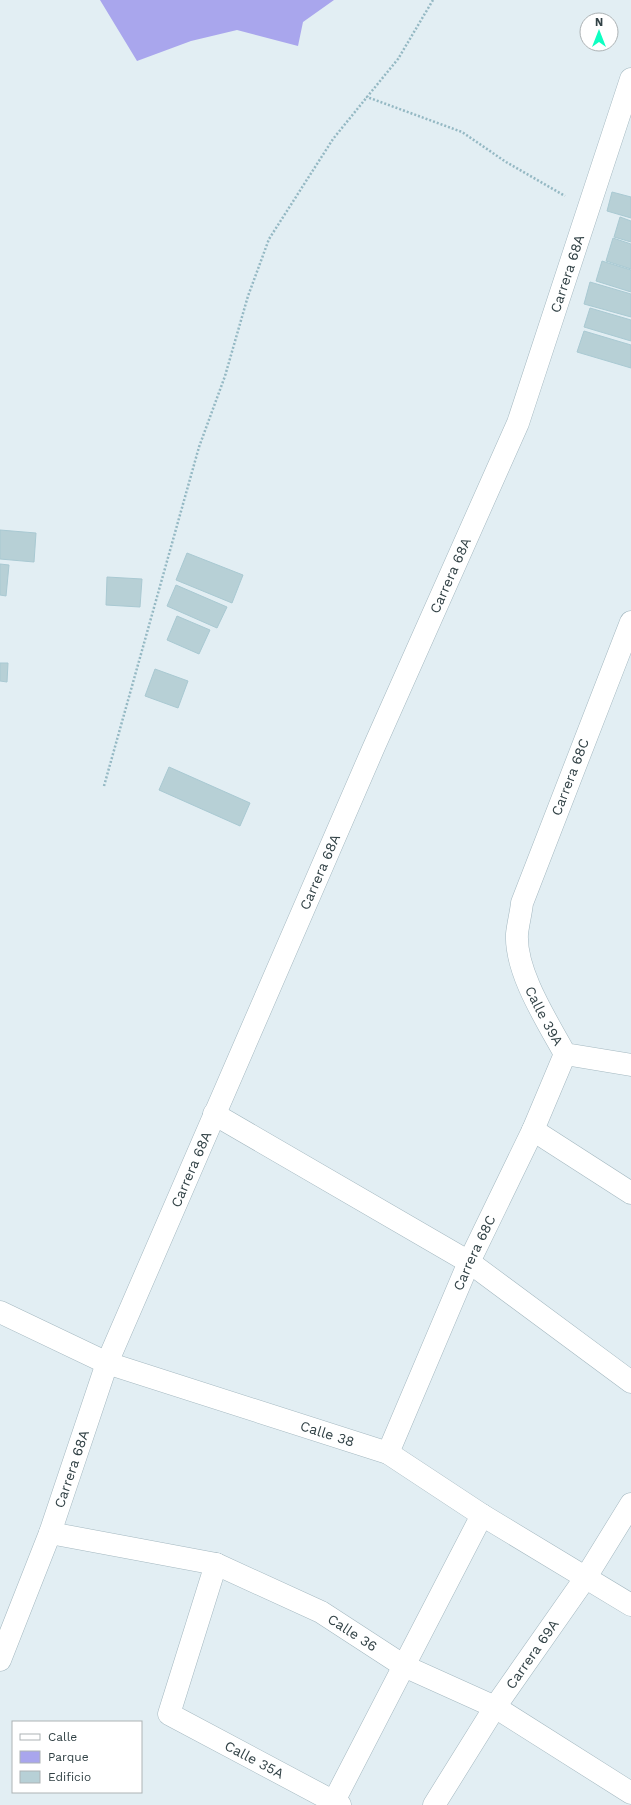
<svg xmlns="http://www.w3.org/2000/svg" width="631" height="1805" viewBox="0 0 631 1805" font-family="'Work Sans',sans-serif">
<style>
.green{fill:#a9a6ed}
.building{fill:#b7d0d6;stroke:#a9c9d2}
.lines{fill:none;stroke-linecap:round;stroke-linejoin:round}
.minor-casing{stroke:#a4b8c0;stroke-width:23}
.path{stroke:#94b8c3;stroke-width:2.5;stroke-dasharray:2 2;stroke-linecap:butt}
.minor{stroke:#fff;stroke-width:22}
.labels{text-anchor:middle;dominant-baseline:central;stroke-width:3;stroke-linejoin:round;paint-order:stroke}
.street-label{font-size:14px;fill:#324246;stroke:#fff}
</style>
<rect width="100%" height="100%" fill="#e2eef3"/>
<polygon class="green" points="100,0 334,0 303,22 298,46 237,30 191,41 137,61"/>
<g class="building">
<polygon points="612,192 631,197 631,218 607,211"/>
<polygon points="620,217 631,221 631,242 614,237"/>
<polygon points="613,238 631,244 631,269 606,261"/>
<polygon points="602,261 631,270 631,292 596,281"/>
<polygon points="590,282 631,294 631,317 584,304"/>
<polygon points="590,308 631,320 631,341 584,327"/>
<polygon points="584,331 631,345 631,368 577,352"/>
<polygon points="0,530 36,533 34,562 0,559"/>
<polygon points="187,553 243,575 232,603 176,580"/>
<polygon points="0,564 9,565 6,596 0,595"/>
<polygon points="107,577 142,579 140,607 106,605"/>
<polygon points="176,585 227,607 217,628 167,606"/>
<polygon points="177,616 210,630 199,654 167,640"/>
<polygon points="0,663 8,663 7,682 0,681"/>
<polygon points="155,669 188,681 178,708 145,696"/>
<polygon points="169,767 250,803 240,826 159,790"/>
</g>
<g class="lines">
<g class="minor-casing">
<g id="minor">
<path id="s1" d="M631,622L522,903C521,913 518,924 517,934C515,972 547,1021 565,1054L631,1065"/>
<polyline points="214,1114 469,1262 631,1382"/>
<polyline points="533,1130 631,1193"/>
<path id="s2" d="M0,1312L107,1363L388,1453L482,1515L631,1605"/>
<path id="s3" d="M388,1453L469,1262L533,1130L565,1054"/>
<path id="s4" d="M50,1533L216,1564L321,1612L404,1666L495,1707L631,1793"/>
<path id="s5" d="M216,1564L169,1714L340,1805"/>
<path id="s6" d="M0,1660L50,1533L107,1363L373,749L518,423L631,79"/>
<polyline points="334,1801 482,1515"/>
<path id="s7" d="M434,1805L495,1707L586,1577L631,1504"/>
</g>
</g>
<g class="path">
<polyline points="433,0 398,59 367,97 462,132 506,162 565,196"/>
<polyline points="104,786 199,447 225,376 248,296 269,239 333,139 367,97"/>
</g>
<use href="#minor" class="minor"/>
</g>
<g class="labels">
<g class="street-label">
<text stroke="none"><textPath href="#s6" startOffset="1499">Carrera 68A</textPath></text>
<text stroke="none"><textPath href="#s6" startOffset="1175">Carrera 68A</textPath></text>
<text transform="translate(570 777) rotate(-69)">Carrera 68C</text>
<text stroke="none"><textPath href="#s6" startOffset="851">Carrera 68A</textPath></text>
<text stroke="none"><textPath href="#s1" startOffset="420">Calle 39A</textPath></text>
<text stroke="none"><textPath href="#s6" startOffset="527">Carrera 68A</textPath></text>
<text stroke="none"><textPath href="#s3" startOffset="218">Carrera 68C</textPath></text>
<text stroke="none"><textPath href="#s2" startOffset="350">Calle 38</textPath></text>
<text stroke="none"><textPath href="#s6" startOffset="204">Carrera 68A</textPath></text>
<text stroke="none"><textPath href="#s4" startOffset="322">Calle 36</textPath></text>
<text stroke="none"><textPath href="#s7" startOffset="180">Carrera 69A</textPath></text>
<text stroke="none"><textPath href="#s5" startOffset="254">Calle 35A</textPath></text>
</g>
</g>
<rect x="12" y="1721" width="130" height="72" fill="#ffffff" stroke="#adb3b5"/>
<rect x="20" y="1734" width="20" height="6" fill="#ffffff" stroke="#adb3b5"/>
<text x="48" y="1741" font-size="12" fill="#324246">Calle</text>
<rect x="20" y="1751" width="20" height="12" fill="#a9a6ed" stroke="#adb3b5"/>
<text x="48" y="1761" font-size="12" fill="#324246">Parque</text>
<rect x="20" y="1771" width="20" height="12" fill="#b7d0d6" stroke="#adb3b5"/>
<text x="48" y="1781" font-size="12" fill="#324246">Edificio</text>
<g transform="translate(599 32)"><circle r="19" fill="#ffffff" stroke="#adb3b5"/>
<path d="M0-3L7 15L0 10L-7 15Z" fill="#0effc2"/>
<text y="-6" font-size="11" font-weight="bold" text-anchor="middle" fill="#324246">N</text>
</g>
</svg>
